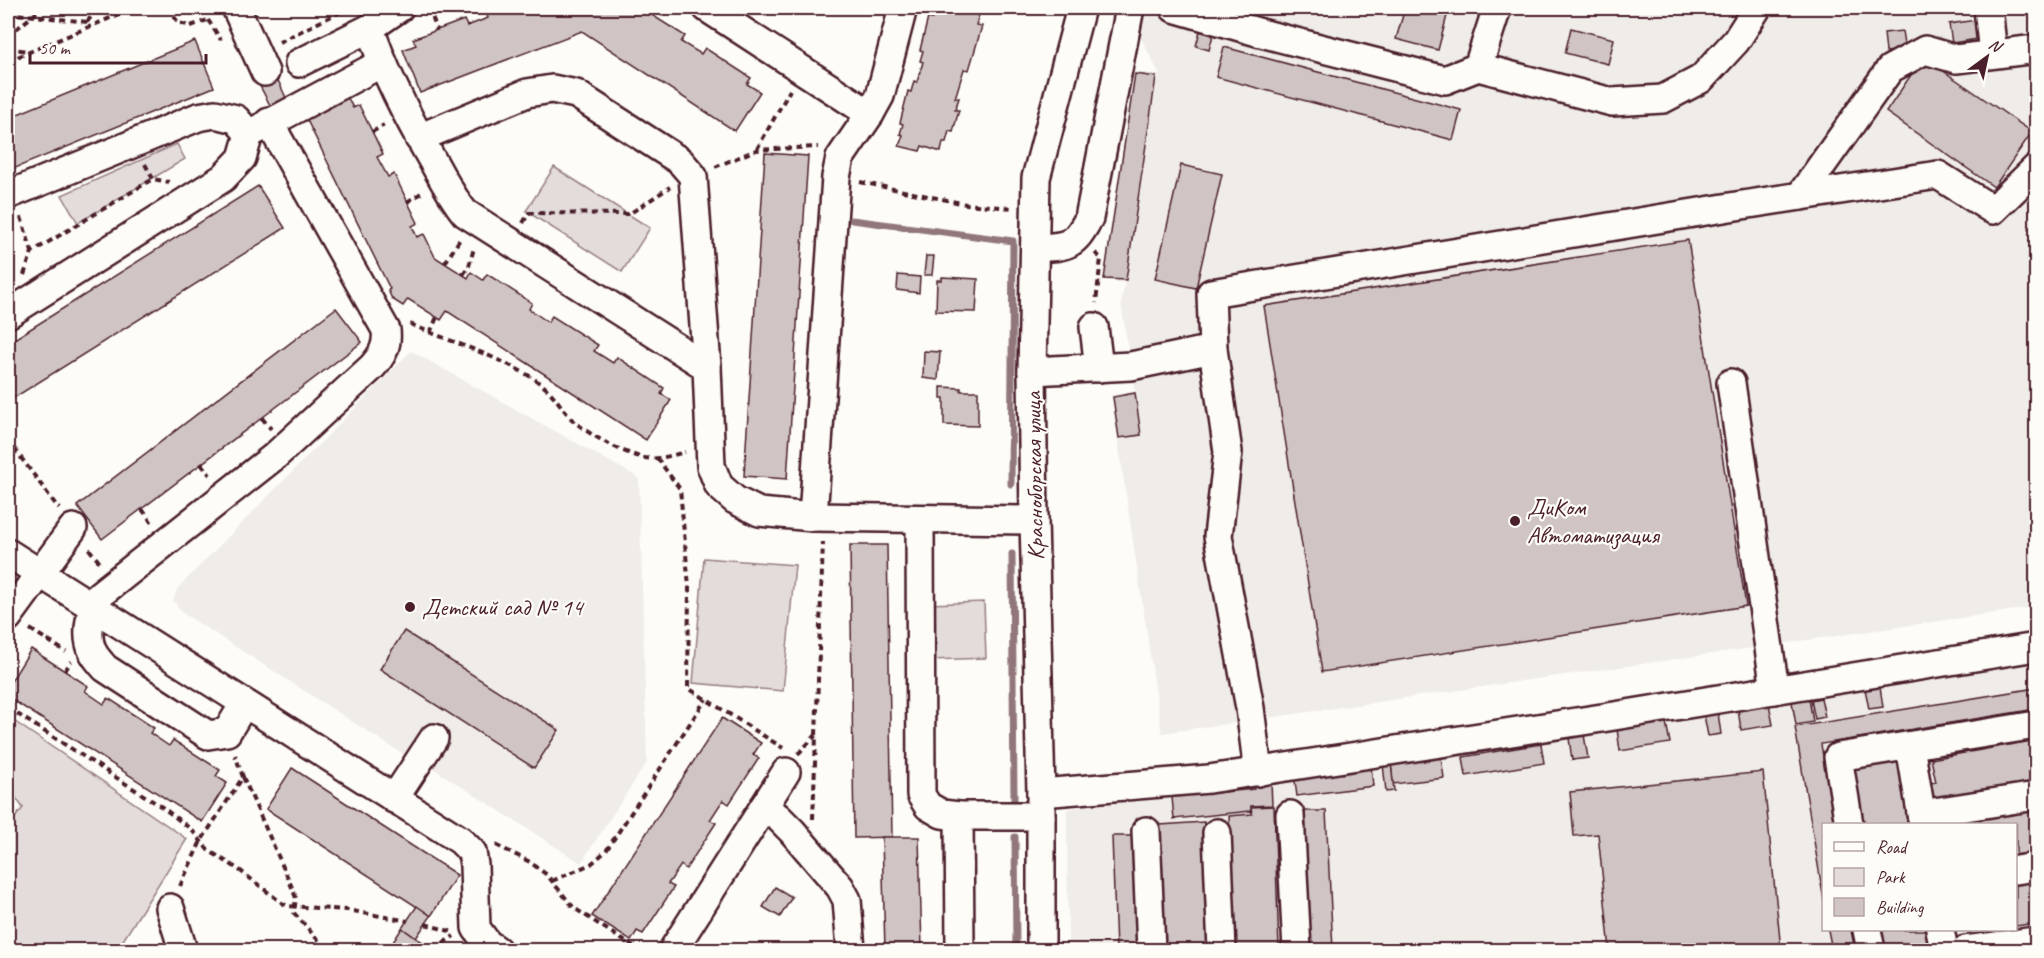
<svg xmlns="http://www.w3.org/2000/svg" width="2044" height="958" viewBox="0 0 2044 958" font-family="Caveat,sans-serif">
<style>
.built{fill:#f0ece8;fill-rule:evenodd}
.green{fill:#e3dcda;stroke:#967e82;stroke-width:1.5}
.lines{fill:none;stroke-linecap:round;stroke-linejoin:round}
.stream{stroke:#91777b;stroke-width:7}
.building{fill:#d0c5c4;stroke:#4a1f2b;stroke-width:1.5}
.minor-casing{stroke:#4a1f2b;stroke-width:32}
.path{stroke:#4a1f2b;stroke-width:4;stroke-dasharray:6 4.5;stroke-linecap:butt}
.minor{stroke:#fdfcf7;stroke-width:27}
.poi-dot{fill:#4a1f2b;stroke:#fdfcf7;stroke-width:2}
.labels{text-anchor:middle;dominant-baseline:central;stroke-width:4.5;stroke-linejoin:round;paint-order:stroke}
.street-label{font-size:24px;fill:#4a1f2b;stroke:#fdfcf7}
.poi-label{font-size:24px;fill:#4a1f2b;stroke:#fdfcf7;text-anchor:start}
</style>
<rect width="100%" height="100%" fill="#fdfcf7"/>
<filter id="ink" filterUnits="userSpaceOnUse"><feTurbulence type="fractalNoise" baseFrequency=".0167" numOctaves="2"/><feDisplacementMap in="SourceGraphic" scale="12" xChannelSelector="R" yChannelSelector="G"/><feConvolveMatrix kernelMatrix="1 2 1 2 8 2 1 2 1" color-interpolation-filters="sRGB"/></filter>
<g filter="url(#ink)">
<g class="built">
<polygon points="1153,8 2036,8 2036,607 1162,733 1111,395 1135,392 1121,303 1125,283 1103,280 1134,72 1160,75 1136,28 1143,11 1151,13"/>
<polygon points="411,351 639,478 647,762 581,863 434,769 423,767 183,613 173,601 177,589"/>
<path d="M2036,654V950H1068L1067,809ZM1824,824H2016V930H1824Z"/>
</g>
<g class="green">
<polygon points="177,144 185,159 78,223 62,195"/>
<polygon points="554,167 650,228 622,272 526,211"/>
<polygon points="704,558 795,565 783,691 693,683"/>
<polygon points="984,602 986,658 931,660 929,604"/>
<polygon points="8,717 187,839 117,950 8,950 8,826 23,808 8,786"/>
</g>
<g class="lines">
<g class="stream">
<polyline points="852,220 1013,241 1011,484"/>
<polyline points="1012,554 1014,800"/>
<polyline points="1015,837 1016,950"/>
</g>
</g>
<g class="building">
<polygon points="497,8 630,8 635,11 638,8 641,8 685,36 681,42 701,54 705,48 751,78 747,84 760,92 735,131 582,31 420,93 403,50 416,45 413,39 437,30 464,20 467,26 488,18 486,11"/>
<polygon points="938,8 981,8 976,25 982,26 969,70 964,69 955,98 959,98 955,110 959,110 953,132 949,131 946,142 943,142 941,152 922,146 920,151 899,146 903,135 900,134 903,124 900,123 908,91 911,92 914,81 917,82 923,62 920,61 923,51 920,50 928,18 932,19 935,9 937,10"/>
<polygon points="1405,8 1449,8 1438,50 1396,39"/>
<polygon points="1976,20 1978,39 1952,43 1949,24"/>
<polygon points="1571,28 1614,39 1608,64 1565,53"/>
<polygon points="1200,31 1213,35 1209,50 1196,46"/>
<polygon points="1902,31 1905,50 1886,52 1884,33"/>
<polygon points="195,41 214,87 8,171 8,118"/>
<polygon points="1224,47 1461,110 1453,140 1216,77"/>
<polygon points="1923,57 2032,132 1994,187 1886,112"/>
<polygon points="1135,74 1156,77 1126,280 1104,279"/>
<polygon points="277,78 287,100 271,107 260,86"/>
<polygon points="347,96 353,108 359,105 383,154 377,157 388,177 394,174 418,223 412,226 417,237 424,234 435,257 468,278 471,272 483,280 487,274 532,303 529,309 548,322 552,316 598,345 594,351 613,363 617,357 664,388 661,394 671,400 646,440 447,311 441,320 408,299 403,306 392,299 388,290 390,289 305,116"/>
<polygon points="765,153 808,156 787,479 744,476"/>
<polygon points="1181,165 1222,174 1196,288 1155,279"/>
<polygon points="258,186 285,228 12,399 8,393 8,343"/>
<polygon points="1688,240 1746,606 1322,672 1264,306"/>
<polygon points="926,256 934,256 932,275 924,275"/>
<polygon points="898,275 920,277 919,293 897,290"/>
<polygon points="942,277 978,279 976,312 936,311 937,280 942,280"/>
<polygon points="336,308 362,342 102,539 77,506"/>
<polygon points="924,351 940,352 938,380 923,378"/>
<polygon points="941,387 961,388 961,391 978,391 978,426 944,425 944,398 941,398"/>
<polygon points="1135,393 1141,435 1119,438 1113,397"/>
<polygon points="850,545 887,545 892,837 854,838"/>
<polygon points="404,631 559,730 534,768 380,669"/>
<polygon points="31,649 88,686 85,691 104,704 108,698 154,728 150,733 169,746 173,740 220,770 216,776 227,783 202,822 8,697 8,686"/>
<polygon points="1880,687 1883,707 1869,709 1865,689"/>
<polygon points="2036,688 2036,709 1821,744 1834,824 1824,824 1824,901 1795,727"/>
<polygon points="1808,693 1813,722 1796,725 1791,696"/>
<polygon points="1821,698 1825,717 1815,719 1811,700"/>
<polygon points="1769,704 1773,725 1741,730 1738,709"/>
<polygon points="1718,713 1721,734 1708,736 1704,715"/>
<polygon points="722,718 761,743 753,755 759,758 729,804 723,800 710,820 716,823 686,869 681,865 668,884 674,887 643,934 637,931 631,941 592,916"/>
<polygon points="1666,722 1670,743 1620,751 1617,729"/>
<polygon points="1584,735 1588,758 1572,760 1569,738"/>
<polygon points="2036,740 2036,784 1933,802 1929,783 1936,782 1931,759"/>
<polygon points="1541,744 1544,763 1466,776 1463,757"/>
<polygon points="1441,757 1444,778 1393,784 1391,763"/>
<polygon points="1898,762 1909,824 1862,824 1853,768"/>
<polygon points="1391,763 1394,791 1386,792 1383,764"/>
<polygon points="1371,765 1373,786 1297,796 1294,774"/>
<polygon points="292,768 457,875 431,916 266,809"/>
<polygon points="1763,772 1781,950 1610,950 1598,834 1574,836 1570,792"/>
<polygon points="1271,782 1272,805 1251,806 1251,811 1174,819 1172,797 1254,789 1254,783"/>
<polygon points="1274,806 1279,950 1235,950 1229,816 1252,814 1251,807"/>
<polygon points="2036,808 2036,853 2016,856 2016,824 1937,824"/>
<polygon points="1305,811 1326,811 1333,950 1311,950"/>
<polygon points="1204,822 1208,950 1165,950 1160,825"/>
<polygon points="1112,836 1135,836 1139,950 1116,950"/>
<polygon points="882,837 919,837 922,950 885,950"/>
<polygon points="2036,880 2036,923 2016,926 2016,883"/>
<polygon points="775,887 792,897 780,917 763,907"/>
<polygon points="417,906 431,916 416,938 402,928"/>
<polygon points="402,928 416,938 436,950 388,950"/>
<polygon points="1828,930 1851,930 1855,950 1832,950"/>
<polygon points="1880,930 1926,930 1929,950 1884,950"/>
</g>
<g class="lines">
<g class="minor-casing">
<g id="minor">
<polyline points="236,8 265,72"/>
<path d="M399,8L370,28C385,74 407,116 431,158C442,177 451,196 465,213L707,367L711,466L719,486L735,500L759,512L813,517L1034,520"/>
<polyline points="707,8 870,114"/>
<polyline points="1174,8 1261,33 1445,80 1478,67 1497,8"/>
<polyline points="1988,8 1993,54"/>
<polyline points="299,63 370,28"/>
<polyline points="1478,67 1612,102 1663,99 1701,79 1736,41 1757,8"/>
<polyline points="419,138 527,93 552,89 576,94 680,161 693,176 707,367"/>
<polyline points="8,195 198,117 215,114 236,119 249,134"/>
<polyline points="1800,196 1890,69 1925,50 1956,59 2036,49"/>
<path d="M1035,248C1067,246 1073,248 1089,218L1130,8"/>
<polyline points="8,314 223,178 242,158 249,134 382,63"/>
<polyline points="1094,327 1099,368"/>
<polyline points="1032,371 1131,366 1213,349"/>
<polyline points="1731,383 1775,690"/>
<polyline points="813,517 836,177 840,158 870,114 880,96 903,8"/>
<polyline points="920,519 921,795 928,806 942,814 959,816 1041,816"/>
<polyline points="8,553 460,840 472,852 474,865 476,928 487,943 497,950"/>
<polyline points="8,617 73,528"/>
<path d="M244,704L227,732L208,735L105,668C101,663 95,657 93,652C84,634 91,611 99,595L275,456L372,367C382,356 388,346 386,330L269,122"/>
<polyline points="1910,746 1923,824"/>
<polyline points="1258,772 1250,708 1218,536 1228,452 1213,349 1211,293 1736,206 1938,175 1993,210 2036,168"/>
<polyline points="1041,793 1209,779 1602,718 2036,647"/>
<polyline points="394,799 434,738"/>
<polyline points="763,808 778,817 792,831 840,887 847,900 851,950"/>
<polyline points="1921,814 2036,796"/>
<polyline points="1290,815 1297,950"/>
<polyline points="959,816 960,950"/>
<polyline points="1849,824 1838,757 2036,725"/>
<polyline points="1146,831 1151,950"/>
<polyline points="1217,833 1222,950"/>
<polyline points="2016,870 2036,867"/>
<polyline points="170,908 183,950"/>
<polyline points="1867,930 1871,950"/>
<polyline points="1940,930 1944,950"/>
<polyline points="673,950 786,772"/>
<polyline points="1041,950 1041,793 1034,520 1032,371 1036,178 1081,8"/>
<polyline points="1965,950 2036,941"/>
</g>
</g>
<g class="path">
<polyline points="167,8 179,23 191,26 210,19"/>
<polyline points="429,8 437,30"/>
<polyline points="8,13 87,22"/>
<polyline points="115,15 120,8"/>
<polyline points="208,20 221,40"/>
<polyline points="87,22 98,8"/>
<polyline points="8,36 42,8"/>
<polyline points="279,42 342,11 343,14"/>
<polyline points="8,48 27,51"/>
<polyline points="8,61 134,8"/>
<polyline points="372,132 384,125"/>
<polyline points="757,149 790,90"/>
<polyline points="145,164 153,179"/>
<polyline points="715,167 756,150 818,147"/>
<polyline points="860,182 966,204 1012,208"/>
<polyline points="407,202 423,192"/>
<polyline points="21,217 32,252"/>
<polyline points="523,223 529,213 629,214 670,187"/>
<polyline points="1095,253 1101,258 1096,303"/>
<polyline points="445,263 460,239"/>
<polyline points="24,275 32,252 153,179 169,182"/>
<polyline points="463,275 469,266 474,248"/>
<path d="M410,324C451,342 493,354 531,377C553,391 554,398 569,416C583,432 623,454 645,458C658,460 673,455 685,452"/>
<polyline points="430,333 437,317"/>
<polyline points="8,341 8,343"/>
<polyline points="262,418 271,429"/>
<polyline points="8,440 59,509"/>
<polyline points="657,458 680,489 689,587 688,688 783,748"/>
<polyline points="201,464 210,475"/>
<polyline points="142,509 152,523"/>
<polyline points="89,549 101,564"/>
<polyline points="30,629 66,652"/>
<polyline points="65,671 71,661"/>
<polyline points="8,708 162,807 192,830 208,850 238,869 282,903 288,906 347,910 408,921"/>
<polyline points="798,754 816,735"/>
<polyline points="243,777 291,885 296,898 294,913 327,950"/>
<polyline points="813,819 823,542"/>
<polyline points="496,845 530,862 547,875 574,908 638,950"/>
<polyline points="552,881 591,864 606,851 706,699"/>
<polyline points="180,886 201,841 243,777 235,755"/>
<polyline points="425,924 453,932"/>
<polyline points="434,949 454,936"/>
</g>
<use href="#minor" class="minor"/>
</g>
</g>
<g class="poi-dot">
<circle cx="1515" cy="521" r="6"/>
<circle cx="410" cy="607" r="6"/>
</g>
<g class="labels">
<g class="street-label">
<text transform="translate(1034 476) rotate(-91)">Красноборская улица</text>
</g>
<g class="poi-label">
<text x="1527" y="507">ДиКом<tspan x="1527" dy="28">Автоматизация</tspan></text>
<text x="422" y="607">Детский сад № 14</text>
</g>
</g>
<rect width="2044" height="958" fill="none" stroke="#fdfcf7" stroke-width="30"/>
<rect x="15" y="15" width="2014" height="928" fill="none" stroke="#4a1f2b" stroke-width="2" filter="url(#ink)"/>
<rect x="1822" y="823" width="195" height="108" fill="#fdfcf7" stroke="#b5a4a5" stroke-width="1.5"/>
<rect x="1834" y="842" width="30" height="9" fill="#fdfcf7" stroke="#b5a4a5" stroke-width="1.5"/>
<text x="1876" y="853" font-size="18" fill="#4a1f2b">Road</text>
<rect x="1834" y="868" width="30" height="18" fill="#e3dcda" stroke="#b5a4a5" stroke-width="1.5"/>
<text x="1876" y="883" font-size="18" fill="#4a1f2b">Park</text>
<rect x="1834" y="898" width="30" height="18" fill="#d0c5c4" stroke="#b5a4a5" stroke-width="1.5"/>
<text x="1876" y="913" font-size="18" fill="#4a1f2b">Building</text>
<g transform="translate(1987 57) rotate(33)" stroke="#fdfcf7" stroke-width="4.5" paint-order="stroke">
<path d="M0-4.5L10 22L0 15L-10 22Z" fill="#4a1f2b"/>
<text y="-9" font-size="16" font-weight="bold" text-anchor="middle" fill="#4a1f2b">N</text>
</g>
<path d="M30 54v9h176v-9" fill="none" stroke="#4a1f2b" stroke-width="3"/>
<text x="39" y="54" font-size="18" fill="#4a1f2b" stroke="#fdfcf7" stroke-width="4.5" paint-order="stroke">50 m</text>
</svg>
